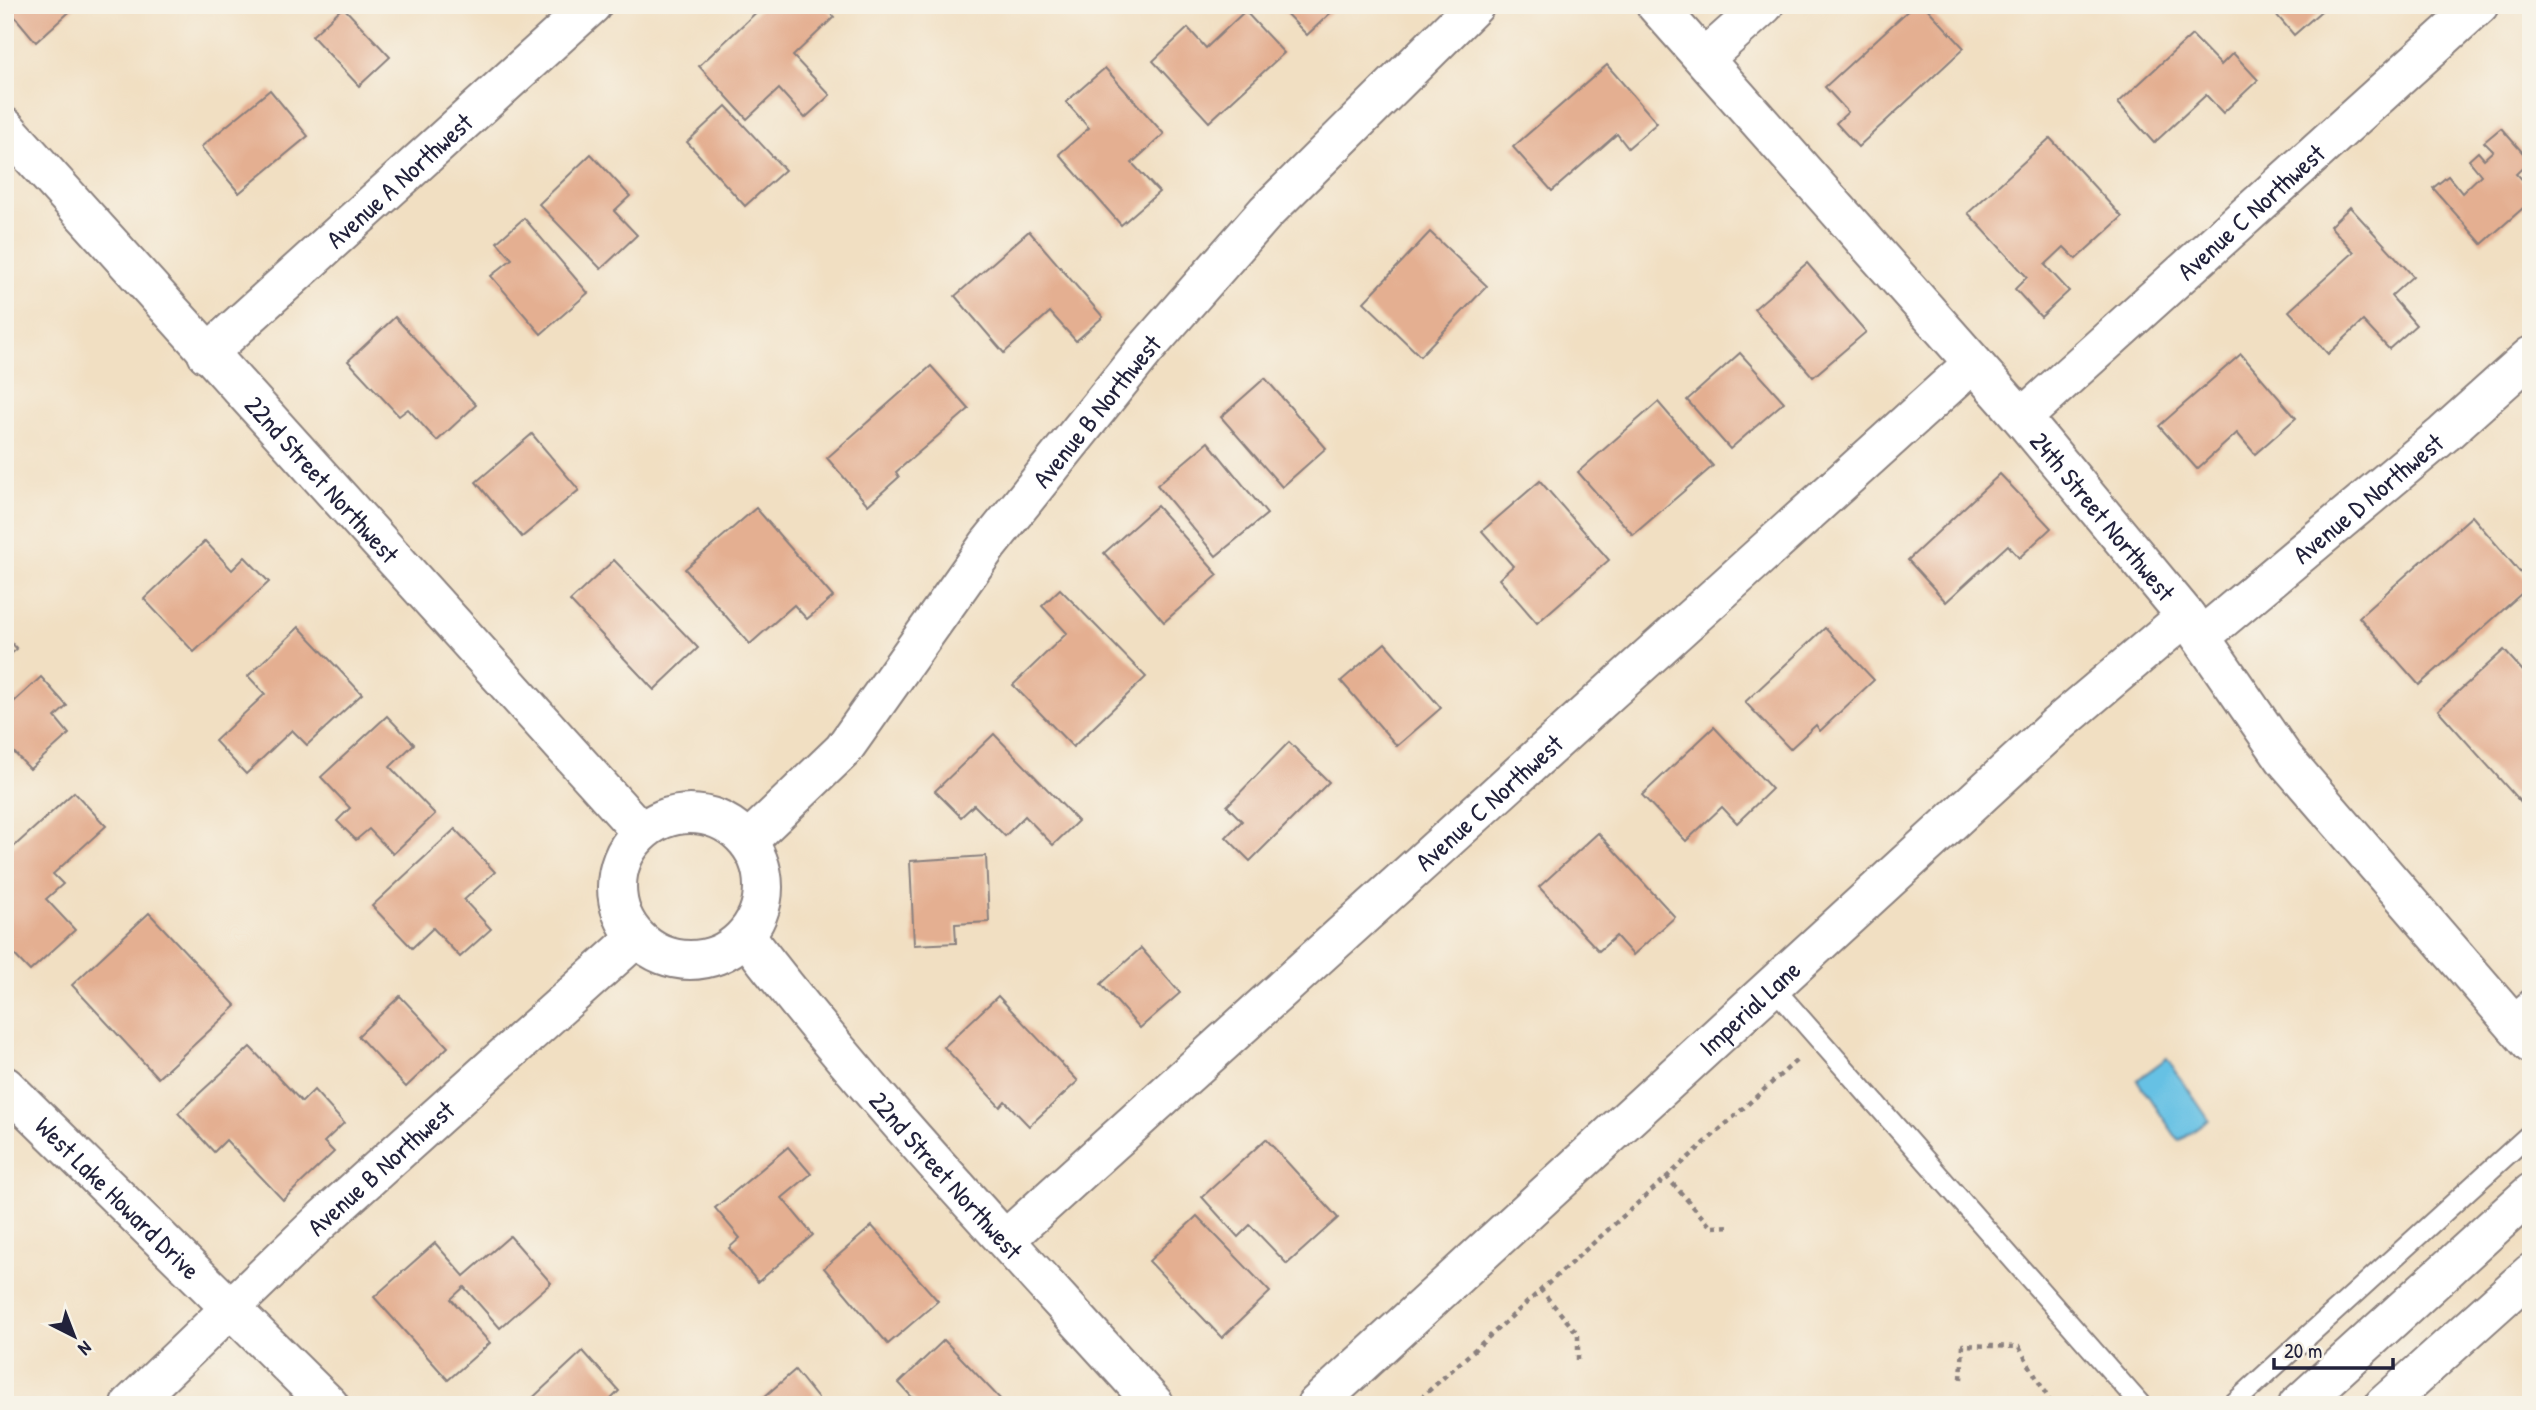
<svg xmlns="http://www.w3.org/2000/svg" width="2536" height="1410" viewBox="0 0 2536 1410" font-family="'Patrick Hand',sans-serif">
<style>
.water{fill:#66c1e4;stroke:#447290;stroke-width:2}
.building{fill:#e4af91}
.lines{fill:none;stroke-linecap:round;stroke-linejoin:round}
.service-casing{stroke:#8a807e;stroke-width:23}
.minor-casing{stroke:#8a807e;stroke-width:42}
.tertiary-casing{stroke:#8a807e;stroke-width:42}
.path{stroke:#8a807e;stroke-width:4.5;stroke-dasharray:5 5;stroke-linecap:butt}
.service{stroke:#fff;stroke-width:19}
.minor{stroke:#fff;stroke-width:38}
.tertiary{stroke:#fff;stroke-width:38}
.labels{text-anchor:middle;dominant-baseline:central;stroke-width:6;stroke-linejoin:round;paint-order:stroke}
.street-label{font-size:26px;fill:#22223b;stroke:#f7f3e8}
</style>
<rect width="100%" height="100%" fill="#f7f3e8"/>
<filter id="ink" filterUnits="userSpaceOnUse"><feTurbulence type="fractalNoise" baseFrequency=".0143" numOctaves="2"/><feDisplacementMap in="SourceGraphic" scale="14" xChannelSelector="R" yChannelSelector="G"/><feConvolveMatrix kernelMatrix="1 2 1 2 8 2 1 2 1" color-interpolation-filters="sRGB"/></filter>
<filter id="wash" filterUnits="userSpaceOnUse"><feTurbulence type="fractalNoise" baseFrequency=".00686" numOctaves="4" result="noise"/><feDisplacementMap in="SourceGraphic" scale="28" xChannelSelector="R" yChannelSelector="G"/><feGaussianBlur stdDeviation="1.57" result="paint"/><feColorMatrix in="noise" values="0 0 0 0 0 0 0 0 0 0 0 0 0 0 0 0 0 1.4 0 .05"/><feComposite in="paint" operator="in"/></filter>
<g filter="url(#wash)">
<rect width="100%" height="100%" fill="#f1dfc2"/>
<polygon class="water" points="2167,1058 2209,1120 2179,1141 2137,1080"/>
<g id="blocks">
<g class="building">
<polygon points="5,5 77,5 36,42"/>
<polygon points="764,5 823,5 834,17 793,56 830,95 805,118 779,89 747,119 699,66"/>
<polygon points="1278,5 1339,5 1307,35"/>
<polygon points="1914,5 1924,5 1964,48 1858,147 1836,123 1848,112 1825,87"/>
<polygon points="2268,5 2328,5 2294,35"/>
<polygon points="343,7 390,57 359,86 312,36"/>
<polygon points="1245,11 1284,53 1209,122 1153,61 1188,28 1206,48"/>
<polygon points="2192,35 2221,65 2233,53 2258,80 2223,113 2206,95 2154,143 2118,103"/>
<polygon points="1607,65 1657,123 1628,148 1617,134 1552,191 1513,147"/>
<polygon points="1105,68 1164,134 1132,163 1159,192 1121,225 1059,154 1089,128 1066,102"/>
<polygon points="270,90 308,136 239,193 201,147"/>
<polygon points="726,106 785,170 745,206 687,142"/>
<polygon points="2501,128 2530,161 2516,174 2531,190 2531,201 2482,244 2433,188 2448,176 2462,193 2481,175 2469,160 2478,152 2484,159 2493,151 2484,142"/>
<polygon points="2050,138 2122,217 2076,259 2064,247 2045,265 2069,291 2041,317 2015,289 2027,277 1968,213"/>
<polygon points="591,154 630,196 614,211 637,235 601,269 539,204"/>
<polygon points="2350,207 2413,276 2391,296 2416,325 2389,349 2363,321 2328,354 2289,311 2354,252 2330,226"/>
<polygon points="524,218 588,293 541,334 491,276 512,259 497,242"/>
<polygon points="1029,231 1103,317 1076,341 1050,312 1004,353 955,296"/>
<polygon points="1430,232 1487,286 1420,356 1364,302"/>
<polygon points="1807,263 1866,332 1813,377 1754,309"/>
<polygon points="395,317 476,405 437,441 408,409 399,416 348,361"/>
<polygon points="1740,353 1784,402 1730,449 1687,400"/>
<polygon points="2241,354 2296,418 2255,454 2237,433 2197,469 2159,426"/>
<polygon points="931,366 969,409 896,472 899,477 868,505 827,458"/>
<polygon points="1265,378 1326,448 1282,487 1221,417"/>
<polygon points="1658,402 1713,466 1633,535 1578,472"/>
<polygon points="532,434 579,490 522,537 476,482"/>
<polygon points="1208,442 1267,514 1216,556 1157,485"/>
<polygon points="2000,474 2051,528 2019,558 2008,545 1946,602 1908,560"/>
<polygon points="1540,481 1609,560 1537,623 1499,579 1513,566 1482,531"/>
<polygon points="1157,506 1218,575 1164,622 1104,553"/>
<polygon points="756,508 833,597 807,619 794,605 750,644 685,569"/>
<polygon points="2472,516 2531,585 2419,685 2359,617"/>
<polygon points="205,541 232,570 245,557 269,582 194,652 144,599"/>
<polygon points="614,560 698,648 654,690 570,601"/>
<polygon points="1060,589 1146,677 1073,747 1013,685 1067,633 1042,606"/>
<polygon points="299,627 362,694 307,745 292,730 246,774 215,741 265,694 248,676"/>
<polygon points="1825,628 1874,680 1820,731 1816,725 1790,749 1745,702"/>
<polygon points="5,635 17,649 5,659"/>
<polygon points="1385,643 1441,708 1397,746 1341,681"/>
<polygon points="2504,650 2531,680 2531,814 2438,710"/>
<polygon points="41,677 67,706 55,717 69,734 30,769 5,743 5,710"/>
<polygon points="387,716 414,744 390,767 435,814 393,854 369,829 356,840 337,821 350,808 321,777"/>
<polygon points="1714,727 1772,789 1737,823 1722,807 1686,841 1642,795"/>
<polygon points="994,734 1078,821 1053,845 1025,816 1005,836 974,805 961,817 935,791"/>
<polygon points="1289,742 1329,782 1250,861 1226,837 1242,821 1227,806"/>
<polygon points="74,792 106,826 53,874 63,884 46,899 75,930 30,971 5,945 5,850 8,852"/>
<polygon points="455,829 495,872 464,900 491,929 460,957 433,928 412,948 372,906"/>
<polygon points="1598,833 1675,917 1633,955 1616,936 1599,951 1539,887"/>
<polygon points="986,856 989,922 955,924 956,943 914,945 910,861"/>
<polygon points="149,913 236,1006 158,1078 72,985"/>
<polygon points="1141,948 1180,993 1140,1028 1101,984"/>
<polygon points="400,996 448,1047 406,1087 358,1036"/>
<polygon points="998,996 1078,1081 1029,1126 1005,1101 1000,1107 944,1047"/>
<polygon points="250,1047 302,1102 314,1090 344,1123 324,1142 334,1152 283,1200 226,1140 214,1152 178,1113"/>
<polygon points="1266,1139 1338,1218 1287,1264 1250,1225 1238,1237 1202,1197"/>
<polygon points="788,1147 811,1174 782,1198 813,1235 758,1282 729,1248 740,1238 715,1208"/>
<polygon points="1197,1216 1270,1292 1222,1338 1149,1261"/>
<polygon points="872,1226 938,1301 888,1344 824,1268"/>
<polygon points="510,1236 551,1283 500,1328 464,1287 451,1299 490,1343 448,1380 374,1297 435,1243 464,1276"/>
<polygon points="944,1340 1006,1405 919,1405 899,1383"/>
<polygon points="583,1351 619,1391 605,1405 525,1405"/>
<polygon points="795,1370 823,1405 755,1405"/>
</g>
</g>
</g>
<g filter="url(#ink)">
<use href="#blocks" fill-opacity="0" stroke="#8a807e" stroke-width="2"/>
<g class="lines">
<g class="service-casing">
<g id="service">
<polyline points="1773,987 2141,1405"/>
<polyline points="2508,1017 2531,998"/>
<polyline points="2232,1405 2531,1133"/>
</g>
</g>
<g class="minor-casing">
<g id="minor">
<path id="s1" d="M1656,5L2022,418L2186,616L2284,758L2531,1044"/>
<polyline points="1705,58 1764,5"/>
<path id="s2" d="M5,127L641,832"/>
<path id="s3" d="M207,354L592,5"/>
<path id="s4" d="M2022,418L2479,5"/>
<path id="s5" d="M2201,637L2444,434L2531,356"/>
<circle cx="690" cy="887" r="73"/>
<path id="s6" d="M748,841L843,750L988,545L1144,351L1266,212L1475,5"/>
<path id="s7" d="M746,936C872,1101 1016,1251 1155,1405"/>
<path id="s8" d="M1006,1239L1971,365"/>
<path id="s9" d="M130,1405L323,1219L636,938"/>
<path id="s10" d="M1316,1405L2057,725L2186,616"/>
<polyline points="2298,1405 2531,1193"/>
<polyline points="2384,1405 2531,1273"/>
</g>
</g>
<g class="tertiary-casing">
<g id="tertiary">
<path id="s11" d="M5,1086L329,1405"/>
</g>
</g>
<g class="path">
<polyline points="1666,1176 1711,1227 1731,1226"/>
<polyline points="1540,1289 1578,1334 1578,1361"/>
<polyline points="1961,1379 1963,1345 2019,1347 2052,1405"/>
<polyline points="1413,1405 1797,1060"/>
<polyline points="2086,1405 2094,1397"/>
</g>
<use href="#service" class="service"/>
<use href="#minor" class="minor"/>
<use href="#tertiary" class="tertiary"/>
</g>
</g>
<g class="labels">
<g class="street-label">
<text stroke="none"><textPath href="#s3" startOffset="259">Avenue A Northwest</textPath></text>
<text stroke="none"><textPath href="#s4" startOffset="308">Avenue C Northwest</textPath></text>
<text stroke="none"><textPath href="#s6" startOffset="555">Avenue B Northwest</textPath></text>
<text stroke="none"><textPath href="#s2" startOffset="474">22nd Street Northwest</textPath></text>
<text stroke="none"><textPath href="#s5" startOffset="217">Avenue D Northwest</textPath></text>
<text stroke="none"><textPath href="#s1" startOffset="679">24th Street Northwest</textPath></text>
<text stroke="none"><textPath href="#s8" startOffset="651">Avenue C Northwest</textPath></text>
<text stroke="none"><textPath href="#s10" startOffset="588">Imperial Lane</textPath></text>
<text stroke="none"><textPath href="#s9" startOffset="345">Avenue B Northwest</textPath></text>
<text stroke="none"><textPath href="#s7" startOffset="312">22nd Street Northwest</textPath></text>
<text stroke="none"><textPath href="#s11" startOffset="159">West Lake Howard Drive</textPath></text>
</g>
</g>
<rect width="2536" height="1410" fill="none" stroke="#f7f3e8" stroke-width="28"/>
<g transform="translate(74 1336) rotate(138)" stroke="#f7f3e8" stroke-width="5" paint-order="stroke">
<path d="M0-5L12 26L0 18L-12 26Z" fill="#22223b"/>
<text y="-10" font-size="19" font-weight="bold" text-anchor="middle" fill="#22223b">N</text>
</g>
<path d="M2274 1358v10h119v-10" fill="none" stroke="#22223b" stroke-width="3.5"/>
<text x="2284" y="1358" font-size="21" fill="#22223b" stroke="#f7f3e8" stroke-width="5" paint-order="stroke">20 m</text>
</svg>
